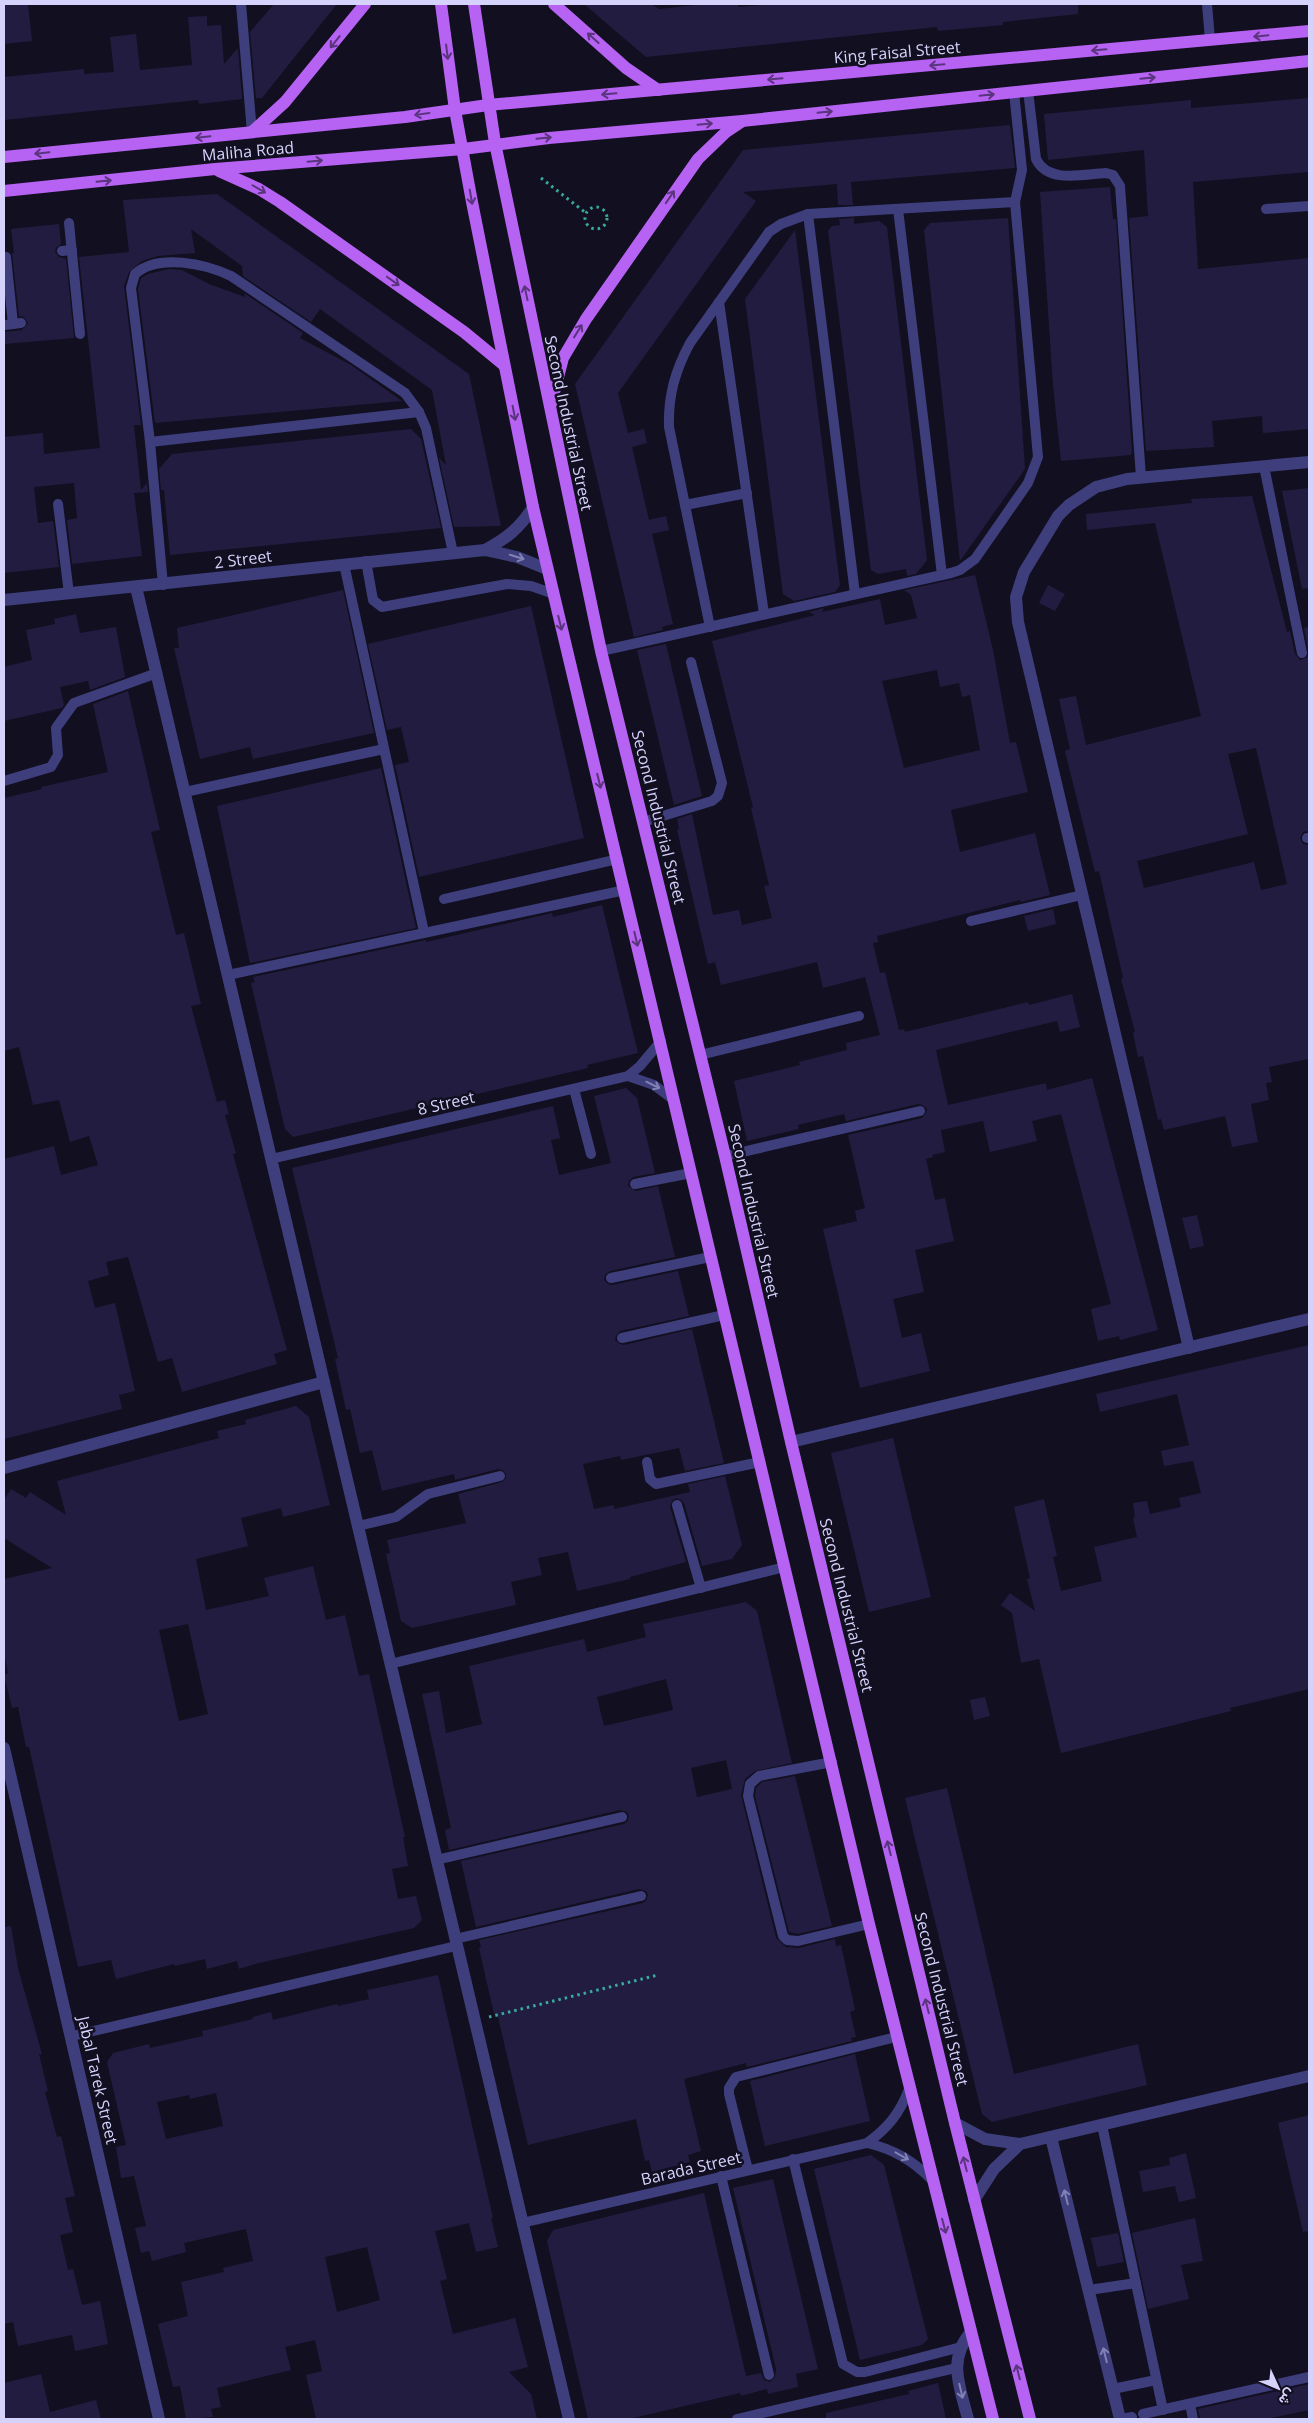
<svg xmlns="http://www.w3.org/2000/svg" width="1313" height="2423" viewBox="0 0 1313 2423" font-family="'Open Sans',Vazirmatn,sans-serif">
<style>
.building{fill:#221d40;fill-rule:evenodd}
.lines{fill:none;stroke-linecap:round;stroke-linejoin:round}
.path{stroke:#38aa9e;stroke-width:3;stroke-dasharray:2.5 4;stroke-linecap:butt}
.service{stroke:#3e3e7c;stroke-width:10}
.minor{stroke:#3e3e7c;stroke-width:12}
.primary{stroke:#b662f2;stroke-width:12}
.oneway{stroke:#5b347e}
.oneway2{stroke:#8281b5}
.labels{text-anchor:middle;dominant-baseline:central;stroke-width:5;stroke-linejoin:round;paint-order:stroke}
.street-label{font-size:16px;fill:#d5d2fb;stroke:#110f20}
</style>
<rect width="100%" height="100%" fill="#110f20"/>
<g class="building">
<polygon points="4,4 28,4 32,41 4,44"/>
<polygon points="274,4 337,4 262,98 256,98 250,32"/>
<polygon points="584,4 652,4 659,9 707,4 738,4 738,7 777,4 1078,4 1078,14 1003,22 1003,25 938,31 937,27 646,57"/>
<polygon points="207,16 207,26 221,25 224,64 238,48 242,99 199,104 198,100 4,120 4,77 84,69 84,74 114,72 110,37 136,34 140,70 192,65 188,17"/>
<polygon points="1309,98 1309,172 1193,182 1198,269 1309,258 1309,429 1263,433 1262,416 1212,421 1214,447 1146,451 1129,218 1148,216 1144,150 1048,160 1044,114 1191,100 1191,108"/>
<polygon points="1010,125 1015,168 851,182 853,205 838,205 837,184 743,192 756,201 618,393 628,433 644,429 647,443 632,447 649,520 666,516 669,530 652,534 673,624 662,627 663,630 634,637 575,384 743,150"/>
<polygon points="1110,187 1113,219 1116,219 1132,452 1131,455 1061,461 1053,385 1040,192"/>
<polygon points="217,194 469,374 501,526 454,527 439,458 446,465 432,390 320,309 311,322 243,276 242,266 191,229 195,253 158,256 142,261 129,272 124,286 141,425 134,425 141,490 147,483 148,492 134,493 142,556 72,564 67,520 77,518 74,483 34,487 38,523 53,521 59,567 4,573 4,437 43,433 44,454 100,448 79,257 129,252 123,200"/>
<polygon points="854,218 854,224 879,221 887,227 927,560 916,574 907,576 906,569 878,574 871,570 828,231 832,226 840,225 839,219"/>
<polygon points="1008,218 1025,469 960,561 924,230 930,223"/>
<polygon points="59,224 61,244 56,248 55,252 59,257 66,259 74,338 4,344 4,332 22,330 28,323 24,317 19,316 12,253 14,253 11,229"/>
<polygon points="795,230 840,585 835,592 794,601 783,594 745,299"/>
<polygon points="169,269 182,270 209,284 245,297 244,293 303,333 300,338 351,365 402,401 155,423 138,289 141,278 148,274"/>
<polygon points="411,429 421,439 441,528 170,555 164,490 161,490 159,469 172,454"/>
<polygon points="1309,488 1309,588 1302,589 1282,491"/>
<path d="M1252,496L1287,632L1290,631L1295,654L1300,660L1306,658L1309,655L1304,628L1309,627V831L1303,832L1300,838L1303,844L1309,845V1059L1269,1067L1272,1082L1266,1083L1269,1100L1251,1104L1258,1142L1232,1147L1225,1116L1164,1130L1161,1119L1158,1120L1143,1056L1138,1057L1133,1033L1135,1032L1121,979L1123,978L1099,871L1095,872L1065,751L1070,749L1059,699L1076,696L1086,745L1201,716L1155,523L1087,530L1086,514L1192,503L1191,499ZM1256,748L1287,884L1261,890L1254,862L1144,888L1137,861L1248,834L1228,754Z"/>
<path d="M975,575L993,650L1010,743L1016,742L1028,792L951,810L960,852L1035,833L1050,895L1021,902L1020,900L877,936L878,942L873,943L880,973L885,972L899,1030L904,1029L905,1032L1028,1002L1029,1005L1072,994L1080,1027L1060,1032L1057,1021L936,1050L948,1105L1046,1083L1047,1090L1092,1078L1158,1330L1120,1340L1119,1336L1098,1341L1091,1309L1111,1304L1061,1114L1032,1121L1037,1141L990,1152L983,1121L941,1130L945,1152L932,1155L933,1157L926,1159L935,1200L945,1198L954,1241L915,1250L924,1292L893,1299L902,1338L921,1333L930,1371L860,1388L823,1229L857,1221L855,1211L865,1208L848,1135L922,1118L926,1113L927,1109L922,1105L918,1104L846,1121L844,1114L798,1125L799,1129L747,1141L734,1081L800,1065L799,1062L847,1050L846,1043L880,1035L865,977L823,988L817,962L721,985L715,962L708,964L677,830L679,829L677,819L692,814L713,915L739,910L742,925L772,918L764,886L769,885L751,808L753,807L712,641L815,615L809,612L824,608L822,612L880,599L885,625L917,618L911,595L904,590ZM937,670L940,687L959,683L962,697L970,695L980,750L904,768L882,681Z"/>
<polygon points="1048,585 1065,594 1055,611 1039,603"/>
<polygon points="343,590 374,733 253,759 250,747 200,759 174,648 179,648 177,628"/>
<polygon points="531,606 584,838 419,877 395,765 409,762 401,727 387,730 368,644"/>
<polygon points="76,614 80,633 116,627 125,677 90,690 88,681 60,687 64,705 62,708 4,721 4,667 32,660 26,630 55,624 54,619"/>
<polygon points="666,644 702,796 674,805 637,650"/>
<polygon points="128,691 160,830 151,832 176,935 184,933 201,1004 191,1006 217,1102 225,1100 229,1114 225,1115 236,1153 233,1154 287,1350 274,1354 277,1364 182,1392 172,1358 158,1362 128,1257 106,1262 109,1275 88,1281 95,1308 115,1303 135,1391 119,1395 122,1409 4,1439 4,1159 54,1146 61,1175 98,1165 89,1136 70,1142 59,1100 33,1105 19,1047 4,1051 4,798 42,789 41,787 108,772 93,704"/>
<polygon points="381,768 416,928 250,963 217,806"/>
<polygon points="602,905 638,1053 587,1065 588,1068 293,1137 285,1129 251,983 255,982 253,977 426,940 426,942 552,913 553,917"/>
<polygon points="1053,909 1056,924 1028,931 1024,916"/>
<polygon points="626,1088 637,1098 655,1173 633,1177 629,1181 628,1186 636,1191 658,1186 675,1257 610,1271 605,1275 604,1280 608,1284 612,1285 678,1271 689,1316 620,1331 616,1336 615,1340 620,1344 624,1345 692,1329 724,1463 685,1471 679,1448 621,1460 620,1456 583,1464 594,1509 614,1505 614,1509 690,1492 688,1484 725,1476 742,1545 732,1559 702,1566 684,1503 681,1500 676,1498 672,1501 670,1507 686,1562 630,1577 630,1579 577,1591 568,1552 538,1558 542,1575 511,1582 516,1605 412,1628 401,1621 386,1554 390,1553 387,1540 466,1523 458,1494 502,1482 506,1478 506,1474 502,1470 498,1469 455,1480 454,1474 382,1491 372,1450 360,1453 350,1409 346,1410 335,1359 338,1358 292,1168 553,1106 560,1138 551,1140 559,1175 611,1163 594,1096"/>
<polygon points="1197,1215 1204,1246 1190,1249 1182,1218"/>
<polygon points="1309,1345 1309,1689 1230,1708 1231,1711 1061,1753 1039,1659 1021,1663 1012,1613 1001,1605 1010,1593 1035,1611 1027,1579 1030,1578 1014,1507 1044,1499 1057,1556 1053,1557 1061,1591 1102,1581 1094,1547 1137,1537 1133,1518 1135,1517 1133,1503 1147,1501 1150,1514 1181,1507 1179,1498 1201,1493 1193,1461 1164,1466 1161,1451 1189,1445 1177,1394 1100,1412 1096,1394"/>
<path d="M296,1406L309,1417L330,1505L283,1517L281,1508L241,1518L248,1546L196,1559L206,1610L269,1596L264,1578L313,1566L326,1620L345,1615L359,1676L369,1674L405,1837H403L408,1866L392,1869L398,1899L416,1896L422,1920L414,1928L255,1964L239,1969L237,1961L207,1969L205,1959L175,1966L174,1964L116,1979L111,1960L78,1967L29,1747H26L18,1707L12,1708L4,1675L8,1673L4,1653V1579L52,1568L4,1538V1500L11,1489L26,1498L30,1492L66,1515L57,1481L219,1438L217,1431L246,1424L245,1420ZM188,1624L208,1714L179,1721L159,1630Z"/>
<polygon points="893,1438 931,1597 869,1612 831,1453"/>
<path d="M746,1602L757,1611L792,1763L755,1771L745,1779L741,1795L776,1938L786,1947L799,1948L835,1939L836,1946L841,1945L855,2010L850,2012L856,2037L851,2038L852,2041L747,2067L746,2063L684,2079L701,2151L688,2155L690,2162L652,2172L649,2160L645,2161L636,2119L528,2145L497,2013L494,2014L479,1948L481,1947L479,1940L643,1903L646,1901L648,1895L646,1891L639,1889L476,1927L461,1861L624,1824L627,1822L629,1816L627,1812L620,1810L449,1850L445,1830L451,1828L422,1694L439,1691L446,1733L482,1724L469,1666L584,1639L587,1652L646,1637L643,1624ZM666,1679L673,1710L604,1726L597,1697ZM726,1760L732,1789L697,1797L691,1768Z"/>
<polygon points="985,1697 990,1716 974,1720 970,1700"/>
<polygon points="795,1776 832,1926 798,1934 789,1932 755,1796 756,1788 762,1782"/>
<polygon points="947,1788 1014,2074 1138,2044 1147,2085 992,2122 982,2114 905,1798"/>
<polygon points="11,1926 18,1968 42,2054 39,2054 48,2091 45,2092 57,2137 61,2136 75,2196 65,2198 73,2232 60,2235 68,2270 73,2269 82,2305 100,2301 108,2344 75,2351 72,2335 18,2346 13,2322 4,2324 4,1927"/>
<path d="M438,1975L493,2218H491L498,2247L476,2252L469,2223L435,2231L447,2279L440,2281L453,2334L515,2318L528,2367L509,2372L531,2394L537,2419H316L306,2375L322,2371L315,2340L285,2347L291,2370L217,2388L221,2407L211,2409L213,2417L186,2419L180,2386L173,2387L158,2324L188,2316L181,2282L224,2272L223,2268L253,2261L246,2229L184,2243L186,2252L152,2261L149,2251L141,2253L135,2228L146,2226L134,2176L121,2178L116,2147L126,2145L107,2062L113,2053L149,2044L150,2048L203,2036L202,2031L253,2019V2017L271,2012L273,2020L337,2004L338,2006L369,1999L367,1990ZM216,2093L223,2126L166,2139L157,2102L189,2095L190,2099ZM367,2247L380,2300L337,2312L325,2257Z"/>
<polygon points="855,2054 870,2121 765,2146 750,2081"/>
<polygon points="1309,2115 1309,2231 1303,2232 1278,2123"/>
<polygon points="1186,2153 1196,2198 1179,2202 1175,2186 1143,2192 1139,2171 1170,2165 1169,2158"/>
<polygon points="871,2155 884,2165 928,2339 922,2345 860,2360 814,2169"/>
<polygon points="773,2179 818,2369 796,2374 798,2387 768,2394 767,2389 741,2396 740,2393 629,2419 588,2419 547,2241 553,2230 704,2193 746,2376 761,2373 764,2380 770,2382 775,2377 776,2369 733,2188"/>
<polygon points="1195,2218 1203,2261 1181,2265 1189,2299 1148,2309 1132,2233"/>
<polygon points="1118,2233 1124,2262 1097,2267 1091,2238"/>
<polygon points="41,2374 50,2412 96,2400 101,2419 4,2419 4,2383"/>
<polygon points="938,2383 946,2419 826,2419 826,2413 909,2394 908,2391"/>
<polygon points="1309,2384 1309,2410 1267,2419 1200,2419 1198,2409"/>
</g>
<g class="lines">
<g class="path">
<polyline points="541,178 586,213"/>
<circle cx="596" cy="218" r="11"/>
<polyline points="489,2017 658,1975"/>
</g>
<g class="service">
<polyline points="241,4 252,132"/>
<polyline points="1207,4 1210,40"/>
<path d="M1028,90L1036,159C1048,184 1083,174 1106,173L1113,175L1120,186L1141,477"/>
<polyline points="898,209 942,575"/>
<polyline points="1266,209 1309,206"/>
<polyline points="808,214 855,594"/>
<polyline points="69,223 80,334"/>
<polyline points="62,251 72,250"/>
<polyline points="6,257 13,324"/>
<polyline points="719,302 764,614"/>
<polyline points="5,325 21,323"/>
<polyline points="150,442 419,412"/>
<polyline points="1264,466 1302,653"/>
<polyline points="58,504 69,594"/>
<polyline points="685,505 747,493"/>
<polyline points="366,561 373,600 382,607 507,584 531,586 554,594"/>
<polyline points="344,564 424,932"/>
<path d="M163,585L150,442L131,288L135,274C158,253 206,264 231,276L405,393L419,412L426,428L453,553"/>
<path d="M710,627L669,427C668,396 675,371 690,343L769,232L781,224L808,214L1015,202"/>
<polyline points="601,651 951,573 960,570 975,559 1028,483 1038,457 1015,202 1022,170 1014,92"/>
<polyline points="4,781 51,767 58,755 56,728 74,703 157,673"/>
<polyline points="185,792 384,749"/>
<polyline points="643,822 712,801 718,796 722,783 691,662"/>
<polyline points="1307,838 1309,838"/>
<polyline points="444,899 618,859"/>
<polyline points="971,921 1082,895"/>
<polyline points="228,975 625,890"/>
<polyline points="700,1055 859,1016"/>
<polyline points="628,1076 640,1066 661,1041"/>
<polyline points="574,1089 591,1154"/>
<polyline points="725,1156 920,1111"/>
<polyline points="271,1159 628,1076 654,1085 674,1100"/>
<polyline points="635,1184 691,1173"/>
<polyline points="611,1278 710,1257"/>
<polyline points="622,1338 724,1315"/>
<polyline points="647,1462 650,1479 656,1484 760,1462"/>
<polyline points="677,1505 701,1588"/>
<polyline points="358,1526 396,1517 428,1494 500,1476"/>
<polyline points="390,1664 785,1567"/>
<polyline points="832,1762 759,1776 750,1784 748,1796 783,1936 787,1940 798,1941 869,1924"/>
<polyline points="436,1860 622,1817"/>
<polyline points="455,1939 641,1896"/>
<polyline points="72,2036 456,1946"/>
<polyline points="1102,2125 1163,2410"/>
<path d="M867,2143C893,2149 912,2160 931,2179"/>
<polyline points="793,2159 843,2364 857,2372 865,2372 961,2347"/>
<polyline points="748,2170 729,2094 729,2088 736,2077 896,2037"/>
<polyline points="721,2176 769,2375"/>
<path d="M522,2223L867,2143C888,2128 900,2113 909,2089"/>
<polyline points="1089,2290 1136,2283"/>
<polyline points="1113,2389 1156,2380"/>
<polyline points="1190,2404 1193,2419"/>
<polyline points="1143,2414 1309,2377"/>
<polyline points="737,2419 956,2368"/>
<polyline points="1121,2419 1132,2417"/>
</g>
<g class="minor">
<path d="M485,550C506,539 521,527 533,507"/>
<polyline points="136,587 569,2419"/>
<polyline points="4,600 485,550 517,557 547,569"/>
<polyline points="1189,1348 1018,622 1016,597 1024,572 1058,516 1069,505 1096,487 1127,479 1309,462"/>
<polyline points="791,1442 1309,1319"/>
<polyline points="4,1468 324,1382"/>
<polyline points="4,1748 159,2419"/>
<polyline points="955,2123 985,2139 1020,2144 1309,2076"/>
<polyline points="1051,2137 1120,2419"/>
<polyline points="974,2200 994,2169 1020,2144"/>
<path d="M968,2419C960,2387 947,2360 971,2332"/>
</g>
<g class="primary">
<polyline points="441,4 455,110 472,202 533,507 869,1924 993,2419"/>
<polyline points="474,4 495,143 601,651 725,1156 791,1442 955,2123 1030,2419"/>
<polyline points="554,4 626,68 658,90"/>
<polyline points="252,132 285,102 365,4"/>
<polyline points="4,157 405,117 488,105 1309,31"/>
<polyline points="219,171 259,189 280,202 464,332 504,365"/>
<polyline points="4,191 215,169 463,149 549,138 742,121 1309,61"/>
<polyline points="551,404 563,358 586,319 698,159 726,132 741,122"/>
</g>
</g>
<defs><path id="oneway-shaft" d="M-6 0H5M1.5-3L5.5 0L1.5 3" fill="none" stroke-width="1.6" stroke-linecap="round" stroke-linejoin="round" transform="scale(1.25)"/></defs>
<g class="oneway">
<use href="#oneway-shaft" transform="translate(1261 36) rotate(174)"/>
<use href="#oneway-shaft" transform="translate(593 38) rotate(-138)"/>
<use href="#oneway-shaft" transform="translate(335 42) rotate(129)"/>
<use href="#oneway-shaft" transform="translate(1099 50) rotate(175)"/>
<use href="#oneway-shaft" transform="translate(447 52) rotate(83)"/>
<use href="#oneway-shaft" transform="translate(937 65) rotate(175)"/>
<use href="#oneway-shaft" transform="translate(1148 78) rotate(-6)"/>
<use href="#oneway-shaft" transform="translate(775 79) rotate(175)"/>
<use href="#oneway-shaft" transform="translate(609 94) rotate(175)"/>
<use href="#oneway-shaft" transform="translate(987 95) rotate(-6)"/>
<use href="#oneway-shaft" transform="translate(825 112) rotate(-6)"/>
<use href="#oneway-shaft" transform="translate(422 114) rotate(172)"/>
<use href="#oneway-shaft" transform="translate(705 124) rotate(-5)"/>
<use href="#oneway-shaft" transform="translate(203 137) rotate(174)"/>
<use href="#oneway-shaft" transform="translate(544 138) rotate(-6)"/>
<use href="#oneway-shaft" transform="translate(42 153) rotate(174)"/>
<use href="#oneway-shaft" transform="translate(315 161) rotate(-5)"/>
<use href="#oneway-shaft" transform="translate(104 181) rotate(-6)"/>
<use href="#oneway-shaft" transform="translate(259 189) rotate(30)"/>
<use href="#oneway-shaft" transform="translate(471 197) rotate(80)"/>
<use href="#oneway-shaft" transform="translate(670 197) rotate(-56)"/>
<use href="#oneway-shaft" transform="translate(393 281) rotate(35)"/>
<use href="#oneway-shaft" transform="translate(526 293) rotate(-102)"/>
<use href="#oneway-shaft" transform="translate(578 331) rotate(-58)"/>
<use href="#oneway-shaft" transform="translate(514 413) rotate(79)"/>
<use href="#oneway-shaft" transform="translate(560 623) rotate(76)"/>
<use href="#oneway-shaft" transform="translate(599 781) rotate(76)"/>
<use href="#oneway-shaft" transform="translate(636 939) rotate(77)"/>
<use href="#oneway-shaft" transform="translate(889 1848) rotate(-104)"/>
<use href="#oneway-shaft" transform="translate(927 2006) rotate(-104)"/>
<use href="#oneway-shaft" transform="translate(965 2164) rotate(-104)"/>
<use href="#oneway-shaft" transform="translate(944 2226) rotate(75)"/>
<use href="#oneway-shaft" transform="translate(1018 2372) rotate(-104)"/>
</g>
<g class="oneway2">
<use href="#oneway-shaft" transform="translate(517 557) rotate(17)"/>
<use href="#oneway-shaft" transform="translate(653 1085) rotate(26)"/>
<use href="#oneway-shaft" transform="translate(902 2156) rotate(29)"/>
<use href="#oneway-shaft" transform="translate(1066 2197) rotate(-104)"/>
<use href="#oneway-shaft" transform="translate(1105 2355) rotate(-104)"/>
<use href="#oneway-shaft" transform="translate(961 2391) rotate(77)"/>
</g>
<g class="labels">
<g class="street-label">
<text transform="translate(897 52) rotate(-5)">King Faisal Street</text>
<text transform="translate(248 151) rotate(-5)">Maliha Road</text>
<text transform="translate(569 423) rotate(78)">Second Industrial Street</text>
<text transform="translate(243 559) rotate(-7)">2 Street</text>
<text transform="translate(659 817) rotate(76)">Second Industrial Street</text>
<text transform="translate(446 1103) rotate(-13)">8 Street</text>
<text transform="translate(754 1211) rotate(77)">Second Industrial Street</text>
<text transform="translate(847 1605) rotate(76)">Second Industrial Street</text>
<text transform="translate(942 1999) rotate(76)">Second Industrial Street</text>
<text transform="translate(98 2080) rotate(77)">Jabal Tarek Street</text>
<text transform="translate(691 2168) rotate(-13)">Barada Street</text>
</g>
</g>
<rect width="1313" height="2423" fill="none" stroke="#d5d2fb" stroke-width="10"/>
<g transform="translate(1278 2388) rotate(134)" stroke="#110f20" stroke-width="4" paint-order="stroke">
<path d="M0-4L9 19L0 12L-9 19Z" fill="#d5d2fb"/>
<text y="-8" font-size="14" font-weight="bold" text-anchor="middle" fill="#d5d2fb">ش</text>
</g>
</svg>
